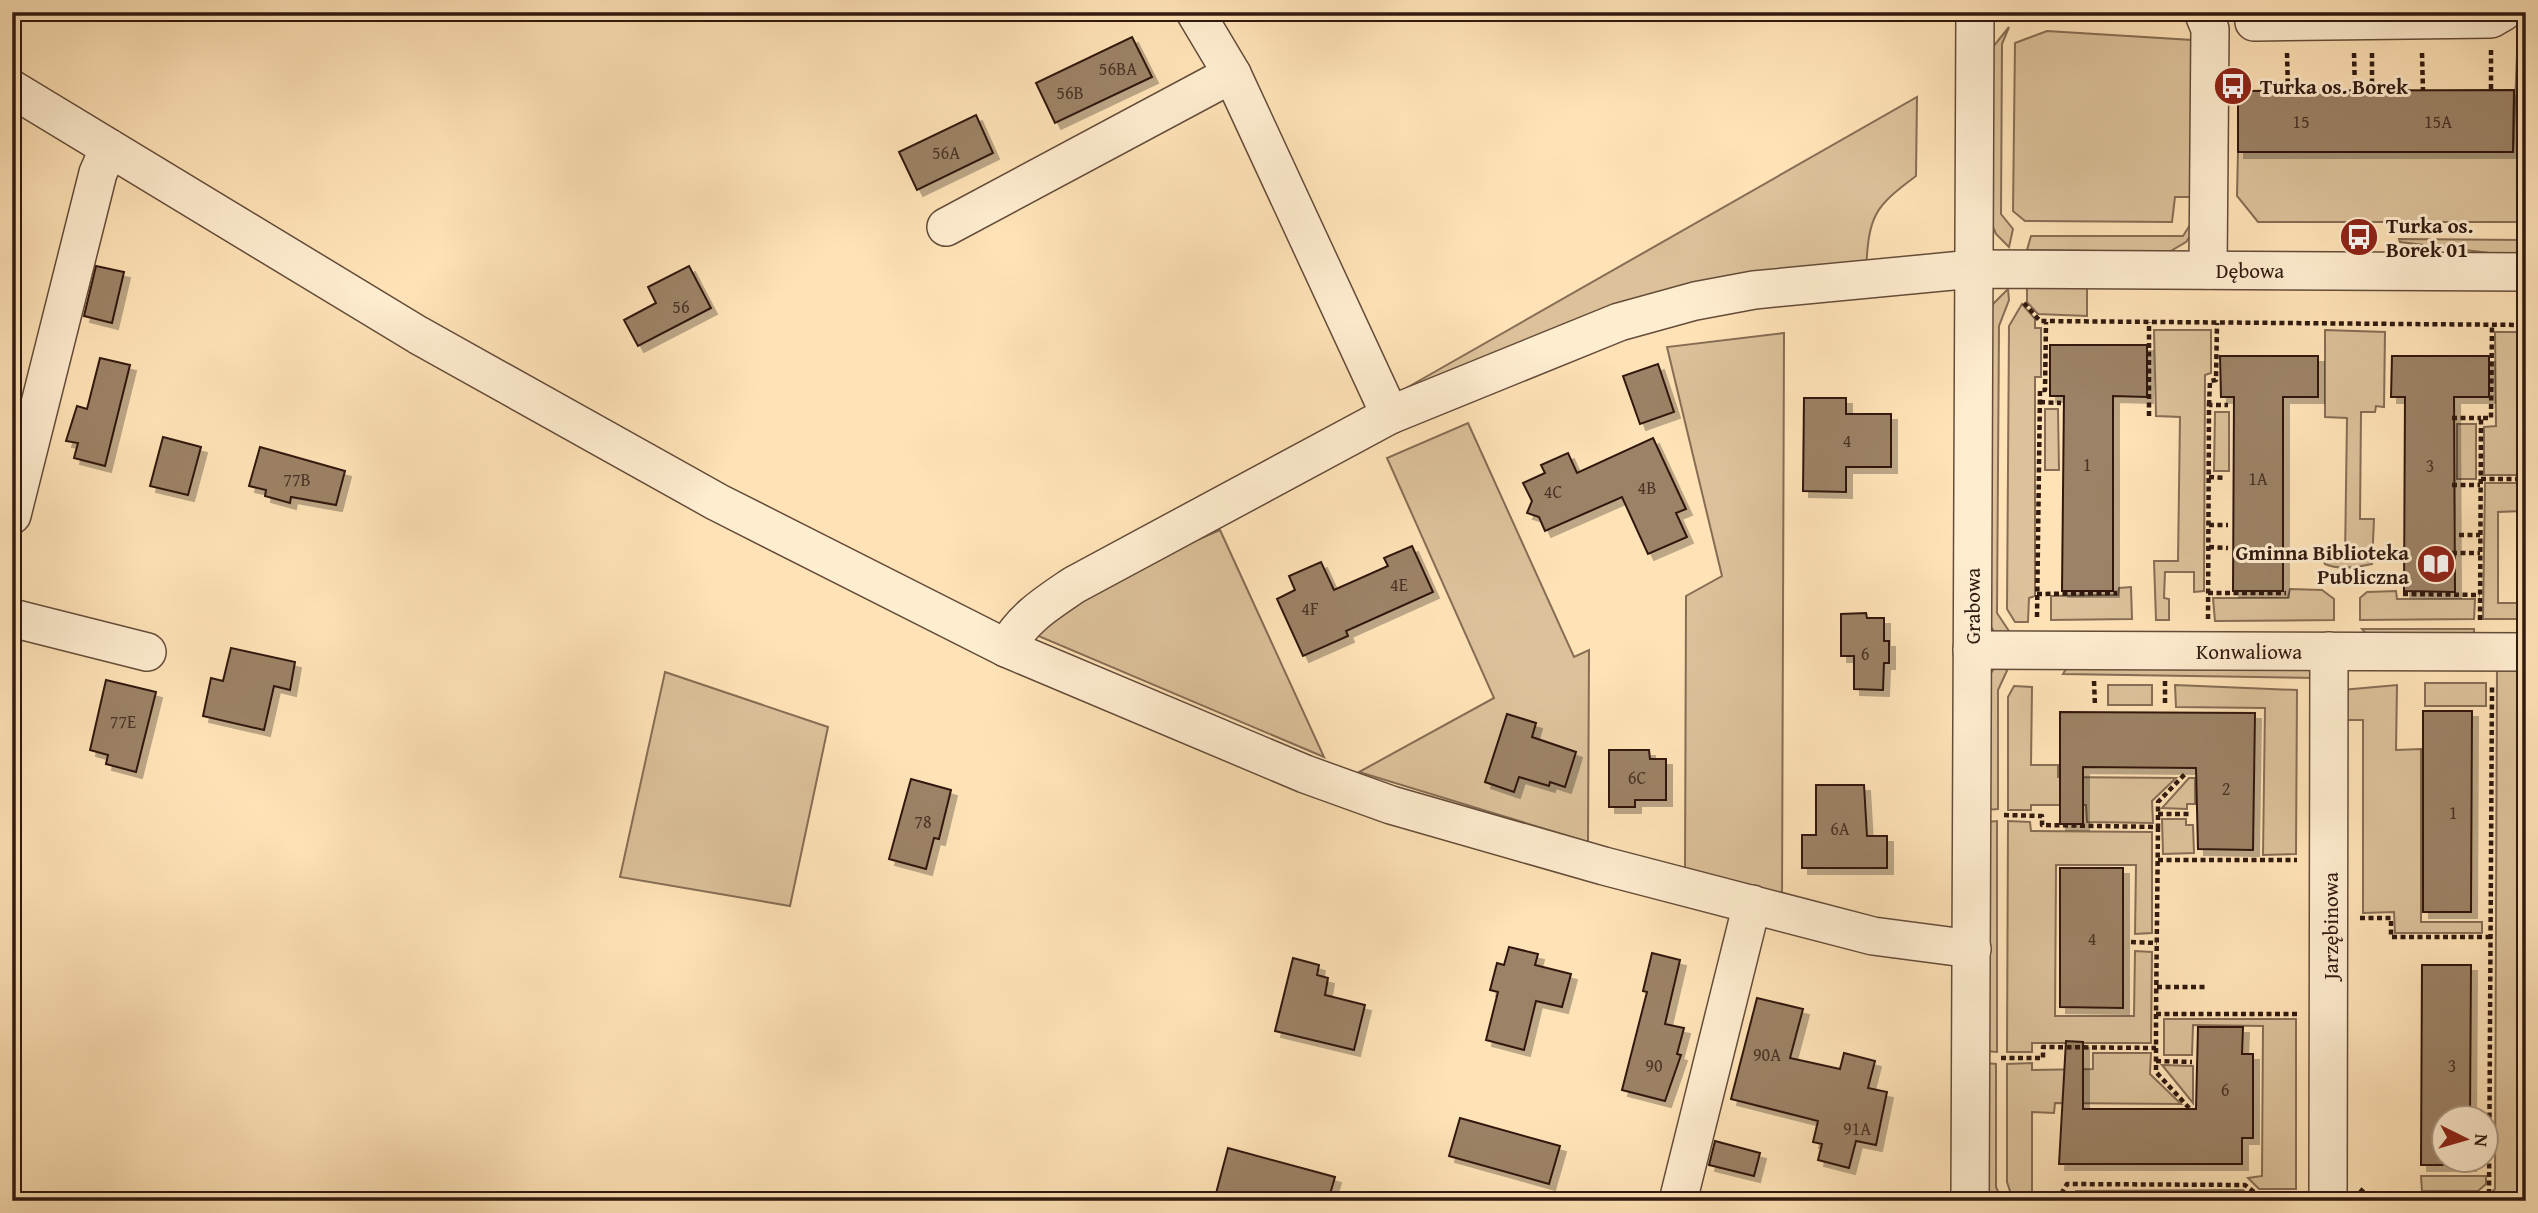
<svg xmlns="http://www.w3.org/2000/svg" width="2538" height="1213" viewBox="0 0 2538 1213" font-family="'Gentium Book Plus',serif">
<style>
.green{fill:#dcc19a;stroke:#866d54;stroke-width:2}
.building{fill:#9c8266;stroke:#30190f;stroke-width:2;filter:url(#shadow)}
.lines{fill:none;stroke-linecap:round;stroke-linejoin:round}
.minor-casing{stroke:#644c39;stroke-width:40}
.path{stroke:#30190f;stroke-width:4.5;stroke-dasharray:5 3.5;stroke-linecap:butt}
.minor{stroke:#ffedd0;stroke-width:37}
.labels{text-anchor:middle;dominant-baseline:central;stroke-width:6;stroke-linejoin:round;paint-order:stroke}
.number-label{font-size:18px;fill:#4b3325}
.poi-label{font-size:21px;font-weight:bold;fill:#30190f;stroke:#ffedd0;text-anchor:start}
.street-label{font-size:21px;fill:#30190f;stroke:#ffedd0}
</style>
<defs>
<filter id="shadow"><feDropShadow dx="6" dy="6" stdDeviation="0" flood-color="#0004"/></filter>
</defs>
<rect width="100%" height="100%" fill="#ffe3b7"/>
<filter id="stains"><feTurbulence type="fractalNoise" baseFrequency=".00286" numOctaves="4"/><feColorMatrix values="0 0 0 0 .2 0 0 0 0 .09 0 0 0 0 .02 0 0 0 .5 -.17"/></filter>
<radialGradient id="worn" r=".72"><stop offset=".6" stop-color="#630" stop-opacity="0"/><stop offset="1" stop-color="#630" stop-opacity=".3"/></radialGradient>
<g class="green">
<polygon points="2009,27 2002,44 2001,214 2013,229 2009,247 1996,234 1989,218 1992,48"/>
<polygon points="2047,31 2192,40 2192,197 2175,197 2172,222 2025,221 2013,211 2015,43"/>
<polygon points="2517,55 2526,55 2526,222 2258,222 2237,196 2238,152 2513,152"/>
<path d="M1917,97L1916,176C1873,208 1869,216 1866,270L1401,391Z"/>
<polygon points="2193,220 2196,228 2186,242 2169,252 2027,250 2031,236 2183,236"/>
<polygon points="2399,239 2523,240 2522,257 2400,242"/>
<polygon points="2027,284 2087,285 2087,316 2038,314 2027,302"/>
<polygon points="2008,289 2009,300 1999,326 1997,613 2009,631 2010,638 1995,633 1986,619 1988,323 1993,304"/>
<polygon points="2022,304 2035,319 2035,328 2041,328 2041,377 2035,377 2035,596 2029,598 2028,622 2015,622 2007,609 2009,326"/>
<polygon points="2154,330 2211,330 2211,373 2205,375 2204,591 2194,592 2194,572 2165,572 2164,598 2169,599 2169,620 2156,620 2154,561 2178,561 2180,417 2156,416"/>
<path d="M2325,330L2385,332L2384,407L2376,406L2375,412H2361L2360,519H2374L2372,564C2359,567 2338,570 2325,564L2323,558H2345L2347,418L2325,417Z"/>
<polygon points="2495,332 2526,332 2526,475 2484,475 2484,427 2496,426"/>
<polygon points="1784,333 1782,903 1685,873 1686,596 1722,576 1667,347"/>
<polygon points="2045,409 2058,409 2059,470 2045,470"/>
<polygon points="2215,412 2229,412 2229,471 2214,471"/>
<polygon points="1468,423 1574,657 1589,650 1588,842 1359,772 1494,698 1387,458"/>
<rect x="2457" y="424" width="19" height="55"/>
<polygon points="2485,483 2521,483 2522,511 2498,512 2498,603 2521,603 2521,619 2483,619"/>
<polygon points="1220,530 1324,757 1036,635 1084,589"/>
<polygon points="2131,587 2132,619 2051,620 2051,596 2118,595 2119,588"/>
<polygon points="2290,589 2322,590 2334,599 2334,620 2215,621 2213,598 2288,598"/>
<polygon points="2396,591 2397,599 2475,599 2474,619 2360,620 2360,598 2367,592"/>
<polygon points="2362,629 2474,629 2474,639 2369,637"/>
<polygon points="2011,662 1998,690 1998,809 1986,810 1987,679 1995,667"/>
<polygon points="2497,664 2526,664 2526,1201 2481,1201 2495,1189"/>
<polygon points="2306,666 2315,678 2063,674 2067,667"/>
<polygon points="665,672 828,727 790,906 620,877"/>
<rect x="2425" y="683" width="61" height="23"/>
<rect x="2108" y="685" width="44" height="20"/>
<polygon points="2175,685 2297,690 2296,854 2263,855 2265,708 2176,707"/>
<polygon points="2397,685 2396,750 2421,749 2421,922 2482,922 2482,933 2395,933 2394,912 2363,913 2363,720 2344,720 2342,690"/>
<polygon points="2014,686 2032,687 2031,765 2058,765 2058,777 2176,778 2152,801 2153,823 2087,822 2086,805 2031,805 2031,810 2008,810 2008,697"/>
<polygon points="2189,778 2195,778 2195,804 2187,804 2187,809 2162,808"/>
<polygon points="2162,819 2186,819 2186,825 2193,825 2194,853 2163,854"/>
<polygon points="1997,821 1997,1052 1985,1051 1986,822"/>
<polygon points="2008,821 2030,822 2031,831 2152,832 2152,933 2135,934 2136,865 2056,865 2055,1016 2134,1016 2135,951 2152,952 2151,1043 2032,1043 2032,1052 2007,1052"/>
<polygon points="2164,1019 2296,1019 2296,1189 2259,1189 2248,1178 2262,1176 2263,1026 2193,1025 2192,1055 2164,1055"/>
<polygon points="2093,1053 2151,1053 2150,1074 2181,1104 2055,1103 2054,1113 2032,1112 2032,1195 2011,1194 2007,1182 2007,1064 2032,1063 2032,1070 2093,1069"/>
<polygon points="1986,1063 1996,1064 1996,1187 2002,1201 1990,1201 1985,1192"/>
<polygon points="2162,1065 2193,1066 2193,1103"/>
<polygon points="2421,1176 2486,1176 2486,1184 2478,1191 2422,1191"/>
<polygon points="2243,1190 2253,1200 2312,1198 2310,1201 2068,1201 2076,1191"/>
</g>
<g class="building">
<polygon points="1132,37 1152,77 1055,123 1036,83"/>
<polygon points="2514,90 2513,152 2238,152 2238,91"/>
<polygon points="976,115 993,153 917,190 899,152"/>
<polygon points="96,266 124,272 112,323 84,316"/>
<polygon points="689,266 711,308 638,346 624,320 656,303 648,287"/>
<polygon points="2050,345 2147,345 2147,397 2113,396 2113,591 2062,591 2064,396 2050,396"/>
<polygon points="2220,356 2318,356 2318,397 2283,397 2283,591 2233,591 2234,397 2221,397"/>
<polygon points="2392,356 2489,356 2489,397 2454,397 2455,592 2404,591 2405,397 2391,397"/>
<polygon points="100,358 130,365 105,466 74,458 78,443 66,441 77,406 87,409"/>
<polygon points="1658,364 1674,412 1640,424 1623,376"/>
<polygon points="1804,398 1846,398 1846,414 1891,414 1891,467 1846,467 1846,492 1803,491"/>
<polygon points="163,437 201,447 188,495 150,486"/>
<polygon points="1653,438 1686,509 1676,513 1687,537 1648,554 1622,497 1545,531 1539,517 1527,513 1532,501 1523,483 1545,473 1541,465 1568,453 1577,473"/>
<polygon points="260,447 345,471 336,505 291,497 290,503 265,496 266,490 249,486"/>
<polygon points="1412,546 1433,592 1346,631 1348,636 1303,656 1277,599 1295,590 1289,576 1321,562 1334,590 1388,566 1384,558"/>
<polygon points="1866,613 1867,618 1884,618 1884,641 1889,641 1889,663 1884,663 1883,690 1854,689 1854,656 1841,656 1841,614"/>
<polygon points="231,648 295,662 290,690 274,686 264,730 203,716 211,678 223,681"/>
<polygon points="106,680 156,692 136,772 106,764 108,755 90,750"/>
<polygon points="2423,711 2472,711 2471,912 2423,912"/>
<polygon points="2060,712 2255,713 2253,850 2198,849 2196,768 2083,767 2083,824 2060,824"/>
<polygon points="1507,714 1536,723 1532,737 1576,752 1565,787 1550,782 1549,786 1519,777 1514,792 1485,782"/>
<polygon points="1609,750 1649,750 1650,759 1666,759 1666,800 1635,800 1635,807 1609,807"/>
<polygon points="911,779 951,790 939,839 934,838 926,869 889,859"/>
<polygon points="1816,785 1864,785 1867,836 1887,836 1887,868 1802,868 1802,835 1816,835"/>
<polygon points="2060,868 2123,868 2123,1008 2060,1007"/>
<polygon points="1509,947 1538,954 1535,965 1571,974 1562,1007 1536,1001 1524,1050 1486,1040 1498,992 1490,990 1497,963 1504,965"/>
<polygon points="1652,953 1680,960 1665,1024 1684,1028 1677,1054 1681,1055 1665,1101 1622,1090 1647,992 1643,991"/>
<polygon points="1293,958 1319,965 1317,975 1328,978 1325,995 1365,1005 1354,1050 1275,1031"/>
<polygon points="2422,965 2471,965 2470,1118 2444,1118 2444,1160 2470,1160 2470,1165 2421,1165"/>
<polygon points="1757,998 1803,1009 1790,1058 1840,1069 1844,1053 1875,1061 1868,1088 1887,1092 1876,1145 1856,1141 1849,1168 1818,1160 1822,1144 1813,1142 1818,1121 1731,1099"/>
<polygon points="2198,1027 2243,1027 2242,1054 2253,1054 2253,1138 2242,1138 2242,1164 2059,1164 2066,1041 2083,1042 2083,1109 2196,1109"/>
<polygon points="1460,1118 1560,1146 1549,1184 1449,1156"/>
<polygon points="1715,1141 1760,1153 1754,1176 1709,1165"/>
<polygon points="1228,1148 1335,1177 1328,1201 1214,1201"/>
</g>
<g class="lines">
<g class="minor-casing">
<g id="minor">
<polyline points="1195,12 1232,74"/>
<polyline points="2203,12 2210,29 2208,270"/>
<polyline points="2254,22 2491,19 2503,12"/>
<polyline points="12,89 418,335 717,502 1006,648 1305,774 1391,805 1604,866 1873,936 1972,949"/>
<polyline points="946,227 1232,74 1390,415"/>
<polyline points="12,515 98,173 109,148"/>
<polyline points="12,618 147,652"/>
<path d="M1006,648C1023,618 1046,604 1074,585L1390,415L1619,322L1695,301L1754,290L1973,269L2526,272"/>
<polyline points="1972,650 2526,652"/>
<polyline points="1678,1201 1752,904"/>
<polyline points="1970,1201 1975,12"/>
<polyline points="2328,1201 2329,651"/>
</g>
</g>
<g class="path">
<polyline points="2491,50 2491,91"/>
<polyline points="2287,53 2288,91"/>
<polyline points="2354,53 2355,91"/>
<polyline points="2372,53 2372,91"/>
<polyline points="2422,53 2423,91"/>
<polyline points="2024,303 2040,321 2526,325"/>
<polyline points="2040,402 2061,403"/>
<polyline points="2209,405 2210,381 2216,380 2217,323"/>
<polyline points="2149,416 2149,322"/>
<polyline points="2452,418 2481,418"/>
<polyline points="2209,477 2226,478"/>
<polyline points="2481,479 2526,479"/>
<polyline points="2525,479 2525,512"/>
<polyline points="2452,485 2480,485"/>
<polyline points="2209,525 2228,525"/>
<polyline points="2459,535 2480,535"/>
<polyline points="2209,547 2228,548"/>
<polyline points="2452,553 2480,553"/>
<polyline points="2208,593 2286,593"/>
<polyline points="2037,594 2117,593"/>
<polyline points="2403,594 2480,595"/>
<polyline points="2037,617 2040,390 2045,390 2046,322"/>
<polyline points="2208,619 2209,405 2228,405"/>
<polyline points="2480,620 2481,418 2491,418 2492,325"/>
<polyline points="2094,681 2095,706"/>
<polyline points="2165,681 2165,706"/>
<polyline points="2158,814 2192,814"/>
<polyline points="2004,815 2042,816 2042,825 2158,827 2158,802 2186,773"/>
<polyline points="2158,827 2156,1014 2298,1014"/>
<polyline points="2158,860 2297,860"/>
<polyline points="2360,918 2391,918 2391,937 2491,937"/>
<polyline points="2131,942 2157,943"/>
<polyline points="2157,987 2207,987"/>
<polyline points="2156,1014 2156,1072 2190,1109"/>
<polyline points="2001,1058 2043,1058 2043,1047 2156,1048"/>
<polyline points="2156,1061 2192,1062"/>
<polyline points="2360,1189 2369,1197 2489,1198 2492,685"/>
<polyline points="2004,1193 2016,1201"/>
<polyline points="2489,1198 2526,1198"/>
<polyline points="2057,1201 2067,1184 2245,1185 2258,1195 2295,1194"/>
</g>
<use href="#minor" class="minor"/>
</g>
<defs>
<g id="bus-disc" transform="scale(2.0125)"><circle r="9.5" fill="#8f2418" stroke="#ffedd0"/><path d="M-5-6H5V4H4V6H2V4H-2V6H-4V4H-5ZM-3.5-4V0h7V-4ZM-3.5 1.2v1.5H-2V1.2ZM2 1.2v1.5H3.5V1.2Z" fill="#fff"/></g>
<g id="library-disc" transform="scale(2.0125)"><circle r="9.5" fill="#8f2418" stroke="#ffedd0"/><path d="M-6-4Q-3-5.5-.7-3.5V5Q-3 3-6 4ZM6-4Q3-5.5 .7-3.5V5Q3 3 6 4Z" fill="#fff"/></g>
</defs>
<g fill-rule="evenodd">
<use href="#bus-disc" x="2233" y="86"/>
<use href="#bus-disc" x="2359" y="237"/>
<use href="#library-disc" x="2436" y="564"/>
</g>
<g class="labels">
<g class="number-label">
<text x="1118" y="68">56BA</text>
<text x="1070" y="92">56B</text>
<text x="2301" y="121">15</text>
<text x="2438" y="121">15A</text>
<text x="946" y="152">56A</text>
<text x="681" y="306">56</text>
<text x="1847" y="440">4</text>
<text x="2087" y="464">1</text>
<text x="2430" y="465">3</text>
<text x="2258" y="478">1A</text>
<text x="297" y="479">77B</text>
<text x="1647" y="487">4B</text>
<text x="1553" y="491">4C</text>
<text x="1399" y="584">4E</text>
<text x="1310" y="608">4F</text>
<text x="1865" y="653">6</text>
<text x="123" y="721">77E</text>
<text x="1637" y="777">6C</text>
<text x="2226" y="788">2</text>
<text x="2453" y="812">1</text>
<text x="923" y="821">78</text>
<text x="1840" y="828">6A</text>
<text x="2092" y="938">4</text>
<text x="1767" y="1054">90A</text>
<text x="1654" y="1065">90</text>
<text x="2452" y="1065">3</text>
<text x="2225" y="1089">6</text>
<text x="1857" y="1128">91A</text>
</g>
<g class="poi-label">
<text x="2260" y="86">Turka os. Borek</text>
<text x="2386" y="225">Turka os.<tspan x="2386" dy="24">Borek 01</tspan></text>
<text x="2409" y="552" text-anchor="end">Gminna Biblioteka<tspan x="2409" dy="24">Publiczna</tspan></text>
</g>
<g class="street-label">
<text x="2250" y="270">Dębowa</text>
<text transform="translate(1972 606) rotate(-90)">Grabowa</text>
<text x="2249" y="651">Konwaliowa</text>
<text transform="translate(2330 926) rotate(-90)">Jarzębinowa</text>
</g>
</g>
<rect width="2538" height="1213" fill="none" stroke="#ffe3b7" stroke-width="42"/>
<rect x="14" y="14" width="2510" height="1185" fill="none" stroke="#30190f" stroke-width="3.5"/>
<rect x="21" y="21" width="2496" height="1171" fill="none" stroke="#30190f" stroke-width="2"/>
<g transform="translate(2465 1139) rotate(95)"><circle r="33" fill="#ffedd0" stroke="#ac9883" stroke-width="2"/>
<path d="M0-5L12 26L0 18L-12 26Z" fill="#8f2418"/>
<text y="-10" font-size="19" font-weight="bold" text-anchor="middle" fill="#30190f">N</text>
</g>
<rect width="100%" height="100%" filter="url(#stains)"/>
<rect width="100%" height="100%" fill="url(#worn)"/>
</svg>
